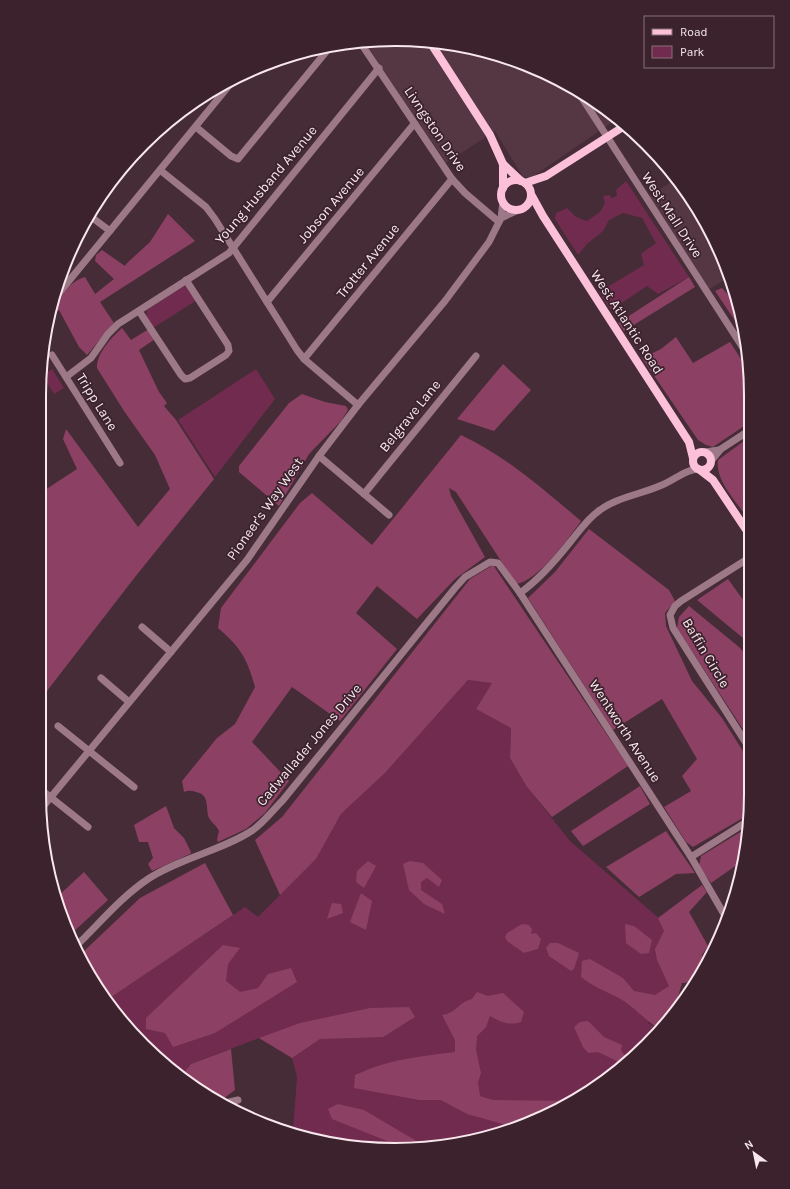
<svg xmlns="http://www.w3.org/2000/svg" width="790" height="1189" viewBox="0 0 790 1189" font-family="Karla,sans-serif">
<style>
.built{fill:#553643}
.green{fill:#712b4e}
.forest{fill:#8c4064}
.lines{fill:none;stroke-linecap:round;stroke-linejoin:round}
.minor{stroke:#9d7988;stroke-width:7}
.major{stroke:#fdc0d9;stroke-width:8}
.labels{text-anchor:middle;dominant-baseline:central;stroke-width:3.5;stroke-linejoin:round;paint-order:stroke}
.street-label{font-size:14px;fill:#f8e7ed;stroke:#3b222d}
.rim{fill:none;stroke:#f8e7ed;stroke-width:2}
</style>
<rect width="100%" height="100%" fill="#462c37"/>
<g class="built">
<polygon points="372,40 442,42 510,58 573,87 617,119 532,177 523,177 495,131 446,163 364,41"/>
<polygon points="677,178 714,238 729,277 707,291 646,198"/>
</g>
<g class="green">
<polygon points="626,181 689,277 658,294 647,286 611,310 599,292 644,265 641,254 656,243 642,218 623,213 609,220 603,231 587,244 578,255 555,219 556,213 567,208 576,217 587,221 600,212 605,203 603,196 609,195 612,198 617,196 616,190"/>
<polygon points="183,286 188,287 197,300 153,328 146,317 147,310"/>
<polygon points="52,369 64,388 54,394 42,375"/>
<polygon points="256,369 275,399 215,477 178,420"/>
<polygon points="468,680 492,683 476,709 511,728 510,758 527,787 570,841 669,927 669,985 648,1023 661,1030 573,1102 465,1143 371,1149 339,1142 329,1137 328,1139 293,1131 297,1077 292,1058 259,1038 191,1064 182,1075 174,1071 107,1000 245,907 258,917 316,859 341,814 385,773"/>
</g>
<g class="forest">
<path d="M168,214L195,241L100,302L114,323L87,355L79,347L59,310L52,315C57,300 69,281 85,277L95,294L114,279L95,261L96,255L102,250L125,266L126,264L150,242Z"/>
<polygon points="689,277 695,287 624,331 618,323"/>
<polygon points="722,288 729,296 735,292 739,303 744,334 715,291"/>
<path d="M122,328L131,340L149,329L155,339L139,350L159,392L167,403L164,406L176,420L214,479L135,577L40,700L41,487L45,490L77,469L63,439L66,429L138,527L170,489L155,455L124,411L97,368C96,354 112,337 122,328Z"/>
<polygon points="676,337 693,363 730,342 750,373 750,422 713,447 706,445 698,440 642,358 661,349"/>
<polygon points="503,364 531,390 494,431 457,419"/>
<polygon points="302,394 325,402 346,406 348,410 341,421 309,454 279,506 239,472 239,466 289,403"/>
<path d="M461,435C506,456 543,489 581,521C568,539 538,581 516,584L456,492L449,488L451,496L485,557L455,579L417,619L377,586L356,613L397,649L340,721L292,687L252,742L289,781L265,813L246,829L218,842L217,840L219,831C217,826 212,823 209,818C205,809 211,795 196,792C192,791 188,790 184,792L182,781L217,738L235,724L255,687C247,658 240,647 218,628L221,608L300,503L312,493L372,545Z"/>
<path d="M744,441L750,449V514L746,516C735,500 715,480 718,460Z"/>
<polygon points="589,529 669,590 675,601 665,613 666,626 692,681 722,718 748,759 748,815 693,847 686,842 664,807 691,791 682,776 697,759 662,699 613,730 528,598 555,572"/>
<polygon points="493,565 628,766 552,817 527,787 510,758 511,728 476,709 492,683 468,680 385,773 341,814 316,859 280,895 255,840 282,817 470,579"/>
<polygon points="728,579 749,608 749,643 697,600"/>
<polygon points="689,606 739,647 749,658 748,737 677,628 679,617"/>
<polygon points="640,786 650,804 583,846 571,831"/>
<polygon points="166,806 174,828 184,838 191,852 190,854 152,871 148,864 153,858 148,842 139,842 134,825"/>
<polygon points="666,831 695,873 676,874 639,897 606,867"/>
<polygon points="742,831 748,841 741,862 711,883 699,866 701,856"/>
<polygon points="368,861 376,866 364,888 356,882 357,871"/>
<polygon points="410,861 423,863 442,880 439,887 427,878 421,882 421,890 442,904 445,914 424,904 409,890 403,864"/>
<polygon points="205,863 233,915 107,1000 99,992 81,954 140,898"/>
<polygon points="84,872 108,900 71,934 58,908 56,898"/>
<path d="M702,885L707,892L689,912L708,946L702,955L703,962L706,964L694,982L682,983L675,1007L677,1008L661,1030C647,1022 637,1010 624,1001C610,993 593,987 581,977L582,961L590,959L623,978L634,991L655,995L669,986L657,960L655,949L664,931L658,918Z"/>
<polygon points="361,893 372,901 366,930 350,922"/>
<polygon points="332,903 341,904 343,913 327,919"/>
<polygon points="522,924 529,925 532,929 531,934 536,933 541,939 538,949 524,953 507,941 505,937 507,933"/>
<polygon points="625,924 634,926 652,940 649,953 641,954 626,943"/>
<polygon points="550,943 558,943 579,953 574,969 571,971 549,956 546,948"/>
<polygon points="223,945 240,948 228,964 226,981 240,992 258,988 268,974 291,968 297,982 215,1033 173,1047 165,1033 146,1029 146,1018"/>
<path d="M477,992L488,996L503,993L524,1012L521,1022C508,1026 501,1022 490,1016L486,1027L477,1036L476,1050L481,1073L478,1082L480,1096L493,1100L575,1101L510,1126L467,1114L441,1100H419L354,1088L355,1075C391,1059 416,1057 455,1052V1040L442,1015C457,1013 457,1003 472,999Z"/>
<polygon points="409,1007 415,1017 383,1037 320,1039 292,1058 259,1038 300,1023 370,1008"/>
<polygon points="588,1021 604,1037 622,1045 621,1050 625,1056 624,1060 621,1063 598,1052 588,1053 583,1047 574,1027 580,1022"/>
<polygon points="231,1049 235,1090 220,1101 178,1076 174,1071 182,1075 191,1064"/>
<polygon points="338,1104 364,1110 425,1146 402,1147 332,1119 328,1109"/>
</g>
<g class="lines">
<g class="minor">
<polyline points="360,42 452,179 465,193 499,222"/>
<polyline points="577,90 747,354"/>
<polyline points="196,127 231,156 238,159 330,47"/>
<polyline points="160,170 206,207 215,219 297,350 304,359 358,405"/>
<polyline points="90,216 110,231"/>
<polyline points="501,218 516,211"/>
<polyline points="59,293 236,77"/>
<polyline points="267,302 414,124"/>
<polyline points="139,311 181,375 185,379 190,378 226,355 229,351 228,345 186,280"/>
<polyline points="52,355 120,463"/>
<polyline points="304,359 452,179"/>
<polyline points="66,377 91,358 108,334 118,324 229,253 379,68"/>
<polyline points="705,452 719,450"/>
<polyline points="319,456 389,515"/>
<polyline points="711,461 721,449 750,430"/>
<polyline points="364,494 476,356"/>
<path d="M520,593C540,579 556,560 571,541C580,530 588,518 600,510C618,497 642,494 662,485C675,480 684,470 698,469"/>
<polyline points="142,627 171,652"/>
<polyline points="101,678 129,702"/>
<polyline points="58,726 134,787"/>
<polyline points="748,746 673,628 670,615 675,606 681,601 749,558"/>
<polyline points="39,788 88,827"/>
<polyline points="41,809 247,560 319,456 358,405 445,301 489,242 501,218 503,202"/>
<polyline points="691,857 748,821"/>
<path d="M76,946C99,924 121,897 148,879C180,858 221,851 253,830C264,822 274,809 283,800L455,588L465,577L490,562L498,563L520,593L691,857L725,916"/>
<polyline points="225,1103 238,1100"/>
</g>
<g class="major">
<polyline points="430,42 490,135 503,164 503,188"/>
<polyline points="503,164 521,181"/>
<circle cx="516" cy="195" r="15"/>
<polyline points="525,183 546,176 626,125"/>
<polyline points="532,196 543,216 689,442 693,458"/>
<circle cx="702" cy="461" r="9"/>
<polyline points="700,470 713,480 749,534"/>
</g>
</g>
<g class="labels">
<g class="street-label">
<text transform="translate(435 129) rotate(56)">Livngston Drive</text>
<text transform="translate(266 185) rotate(-50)">Young Husband Avenue</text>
<text transform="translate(331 205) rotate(-50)">Jobson Avenue</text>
<text transform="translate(672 215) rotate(57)">West Mall Drive</text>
<text transform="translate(368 261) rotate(-51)">Trotter Avenue</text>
<text transform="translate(627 322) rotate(57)">West Atlantic Road</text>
<text transform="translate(97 402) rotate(58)">Tripp Lane</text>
<text transform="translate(410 416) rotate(-51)">Belgrave Lane</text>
<text transform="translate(265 509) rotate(-55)">Pioneer's Way West</text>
<text transform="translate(706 653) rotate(59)">Baffin Circle</text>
<text transform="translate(625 731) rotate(57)">Wentworth Avenue</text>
<text transform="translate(309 745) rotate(-50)">Cadwallader Jones Drive</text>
</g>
</g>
<path d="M0 0H790V1189H0ZM395 46H395A349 349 0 0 1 744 395V794A349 349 0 0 1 395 1143H395A349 349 0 0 1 46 794V395A349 349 0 0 1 395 46Z" fill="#3b222d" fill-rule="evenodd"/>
<path class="rim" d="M395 46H395A349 349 0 0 1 744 395V794A349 349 0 0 1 395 1143H395A349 349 0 0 1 46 794V395A349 349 0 0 1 395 46Z"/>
<rect x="644" y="16" width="130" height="52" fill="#3b222d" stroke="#87717a"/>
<rect x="652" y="29" width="20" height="6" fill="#fdc0d9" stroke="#87717a"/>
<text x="680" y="36" font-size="12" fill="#f8e7ed">Road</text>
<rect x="652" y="46" width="20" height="12" fill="#712b4e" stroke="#87717a"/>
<text x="680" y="56" font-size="12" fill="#f8e7ed">Park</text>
<g transform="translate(754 1153) rotate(327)" stroke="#3b222d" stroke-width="3" paint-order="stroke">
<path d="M0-3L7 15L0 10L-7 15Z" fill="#f8e7ed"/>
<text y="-6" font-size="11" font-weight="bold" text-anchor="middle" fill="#f8e7ed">N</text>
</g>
</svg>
